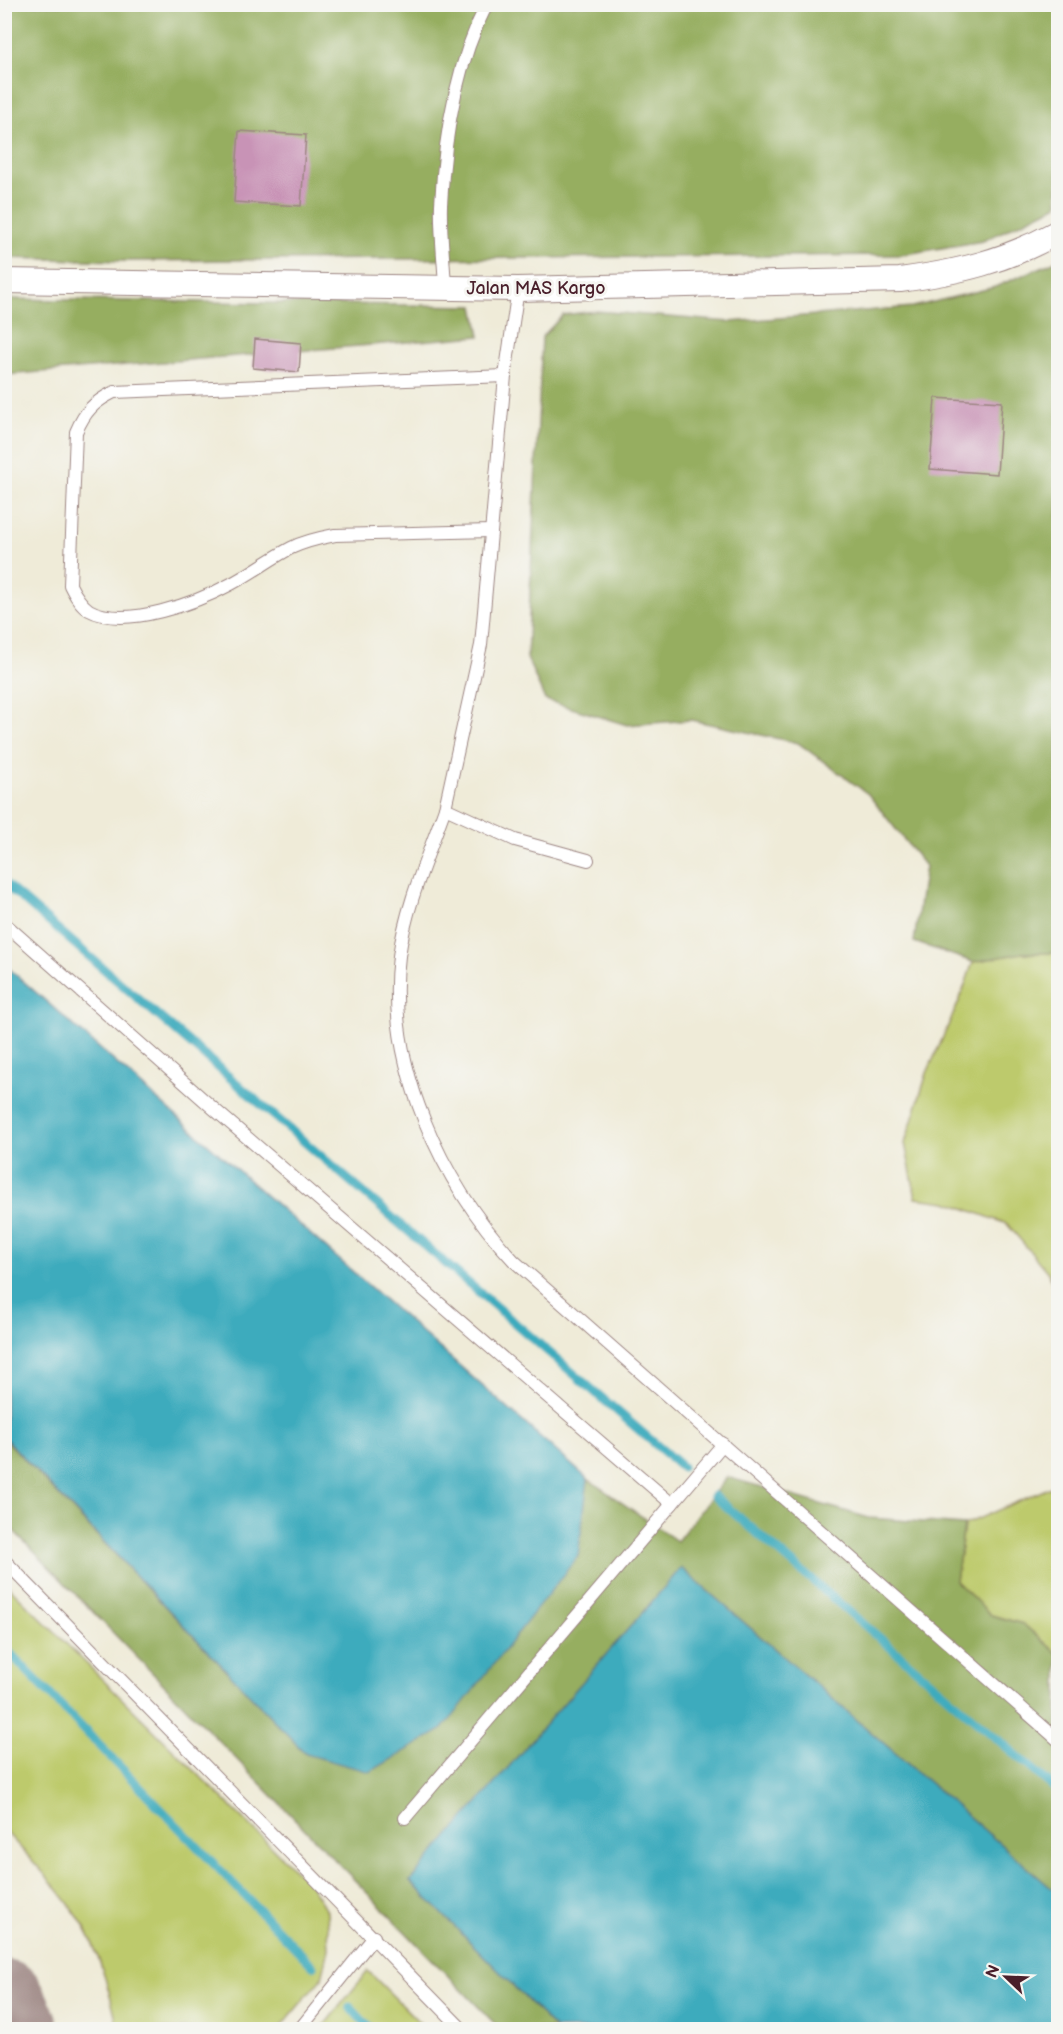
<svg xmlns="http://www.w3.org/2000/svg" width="1063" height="2034" viewBox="0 0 1063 2034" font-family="'Balsamiq Sans',sans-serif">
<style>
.green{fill:#bdca6c;stroke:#84744c;stroke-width:1.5}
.forest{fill:#96ae60;stroke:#706646;stroke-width:1.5}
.water{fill:#3eabbd;stroke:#446574;stroke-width:1.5}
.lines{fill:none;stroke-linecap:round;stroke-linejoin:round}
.stream{stroke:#3eabbd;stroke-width:9}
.taxiway{stroke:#9c8582;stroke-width:84}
.building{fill:#c893b6}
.service-casing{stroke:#9c8582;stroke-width:14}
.minor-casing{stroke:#9c8582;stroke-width:26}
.service{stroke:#fff;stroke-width:12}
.minor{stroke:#fff;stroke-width:24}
.labels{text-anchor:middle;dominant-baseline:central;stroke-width:6;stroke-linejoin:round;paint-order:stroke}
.street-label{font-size:18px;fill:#4a1f2b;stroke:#f6f6f2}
</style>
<rect width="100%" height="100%" fill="#f6f6f2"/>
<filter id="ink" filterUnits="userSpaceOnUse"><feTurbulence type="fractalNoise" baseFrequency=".0167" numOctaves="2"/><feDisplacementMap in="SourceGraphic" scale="12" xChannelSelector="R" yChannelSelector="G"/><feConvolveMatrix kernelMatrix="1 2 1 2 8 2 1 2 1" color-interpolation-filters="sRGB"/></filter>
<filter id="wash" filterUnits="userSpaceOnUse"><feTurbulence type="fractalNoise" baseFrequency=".008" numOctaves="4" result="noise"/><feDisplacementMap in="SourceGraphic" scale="24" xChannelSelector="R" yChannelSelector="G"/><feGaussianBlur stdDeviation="1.35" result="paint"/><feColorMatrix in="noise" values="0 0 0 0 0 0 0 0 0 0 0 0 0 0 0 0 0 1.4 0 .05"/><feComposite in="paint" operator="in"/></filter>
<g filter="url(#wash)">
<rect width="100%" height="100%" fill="#efebd8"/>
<g class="green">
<polygon points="1022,953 1058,953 1058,1311 1050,1275 1007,1224 947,1202 916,1198 905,1143 927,1073 960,999 973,962"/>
<polygon points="1058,1484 1058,1654 1023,1624 991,1615 956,1581 964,1525"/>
<path d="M4,1582L311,1886L327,1911L329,1949L322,1978L279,2029H117C115,2006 97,1948 85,1928C65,1894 32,1860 5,1831Z"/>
<polygon points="368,1971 426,2029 321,2029"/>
</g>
<g class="forest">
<polygon points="5,5 1058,5 1058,205 983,241 900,255 124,261 5,258"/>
<polygon points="1058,260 1058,953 1022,953 973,962 914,942 925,866 868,794 798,743 691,720 627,725 545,700 527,658 542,337 563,315 596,311 730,322 913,307 995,287"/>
<polygon points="5,299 474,306 480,336 5,375"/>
<polygon points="4,1438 306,1754 578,1556 588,1479 677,1541 727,1477 869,1518 964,1525 956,1581 991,1615 1023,1624 1058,1654 1058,1894 681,1568 410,1881 556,2029 500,2029 5,1522"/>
</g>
<g class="water">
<polygon points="5,965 588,1479 578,1556 443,1729 370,1772 306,1754 5,1438"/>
<polygon points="681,1568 1058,1894 1058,2029 556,2029 410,1881"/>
</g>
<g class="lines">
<g class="stream">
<polyline points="4,883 682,1467"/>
<polyline points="714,1496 1058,1791"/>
<polyline points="4,1647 313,1966"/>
<polyline points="350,2007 371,2030"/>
</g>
<polyline class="taxiway" points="4,2001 17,2030"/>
</g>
<g id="blocks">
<g class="building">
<polygon points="239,131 306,135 301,206 234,202"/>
<polygon points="255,339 301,343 299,372 253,368"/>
<polygon points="935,398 1002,402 997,474 930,469"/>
</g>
</g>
</g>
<g filter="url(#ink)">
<use href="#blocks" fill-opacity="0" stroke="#9c8582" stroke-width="1.5"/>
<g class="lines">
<g class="service-casing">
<g id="service">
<path d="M445,288C444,261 440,232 441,205C444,139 456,64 487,4"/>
<polyline points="518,289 505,376 481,645 445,808 515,840 588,860"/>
<path d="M491,531L335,535C319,538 305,541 291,548C270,559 252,573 231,584C198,602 125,630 89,610C80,604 75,595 70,585L76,432C85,411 94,402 114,392L505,376"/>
<path d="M445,808C428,856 406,905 399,956C385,1064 442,1184 514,1261L1058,1740"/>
<polyline points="4,923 214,1109 672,1504"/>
<polyline points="4,1560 463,2030"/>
<polyline points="405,1818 723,1444"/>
<polyline points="299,2030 374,1937"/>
</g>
</g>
<g class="minor-casing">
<path id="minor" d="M4,281L518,289L900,280C959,272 1006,261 1058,232"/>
</g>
<use href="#service" class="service"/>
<use href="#minor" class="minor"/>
</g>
</g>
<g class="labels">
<g class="street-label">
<text x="536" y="288">Jalan MAS Kargo</text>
</g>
</g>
<rect width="1063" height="2034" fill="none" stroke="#f6f6f2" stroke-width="24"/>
<g transform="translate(1006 1977) rotate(293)" stroke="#f6f6f2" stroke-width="4.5" paint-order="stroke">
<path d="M0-4.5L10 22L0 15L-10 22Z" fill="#4a1f2b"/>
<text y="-9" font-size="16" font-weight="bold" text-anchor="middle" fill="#4a1f2b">N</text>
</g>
</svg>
